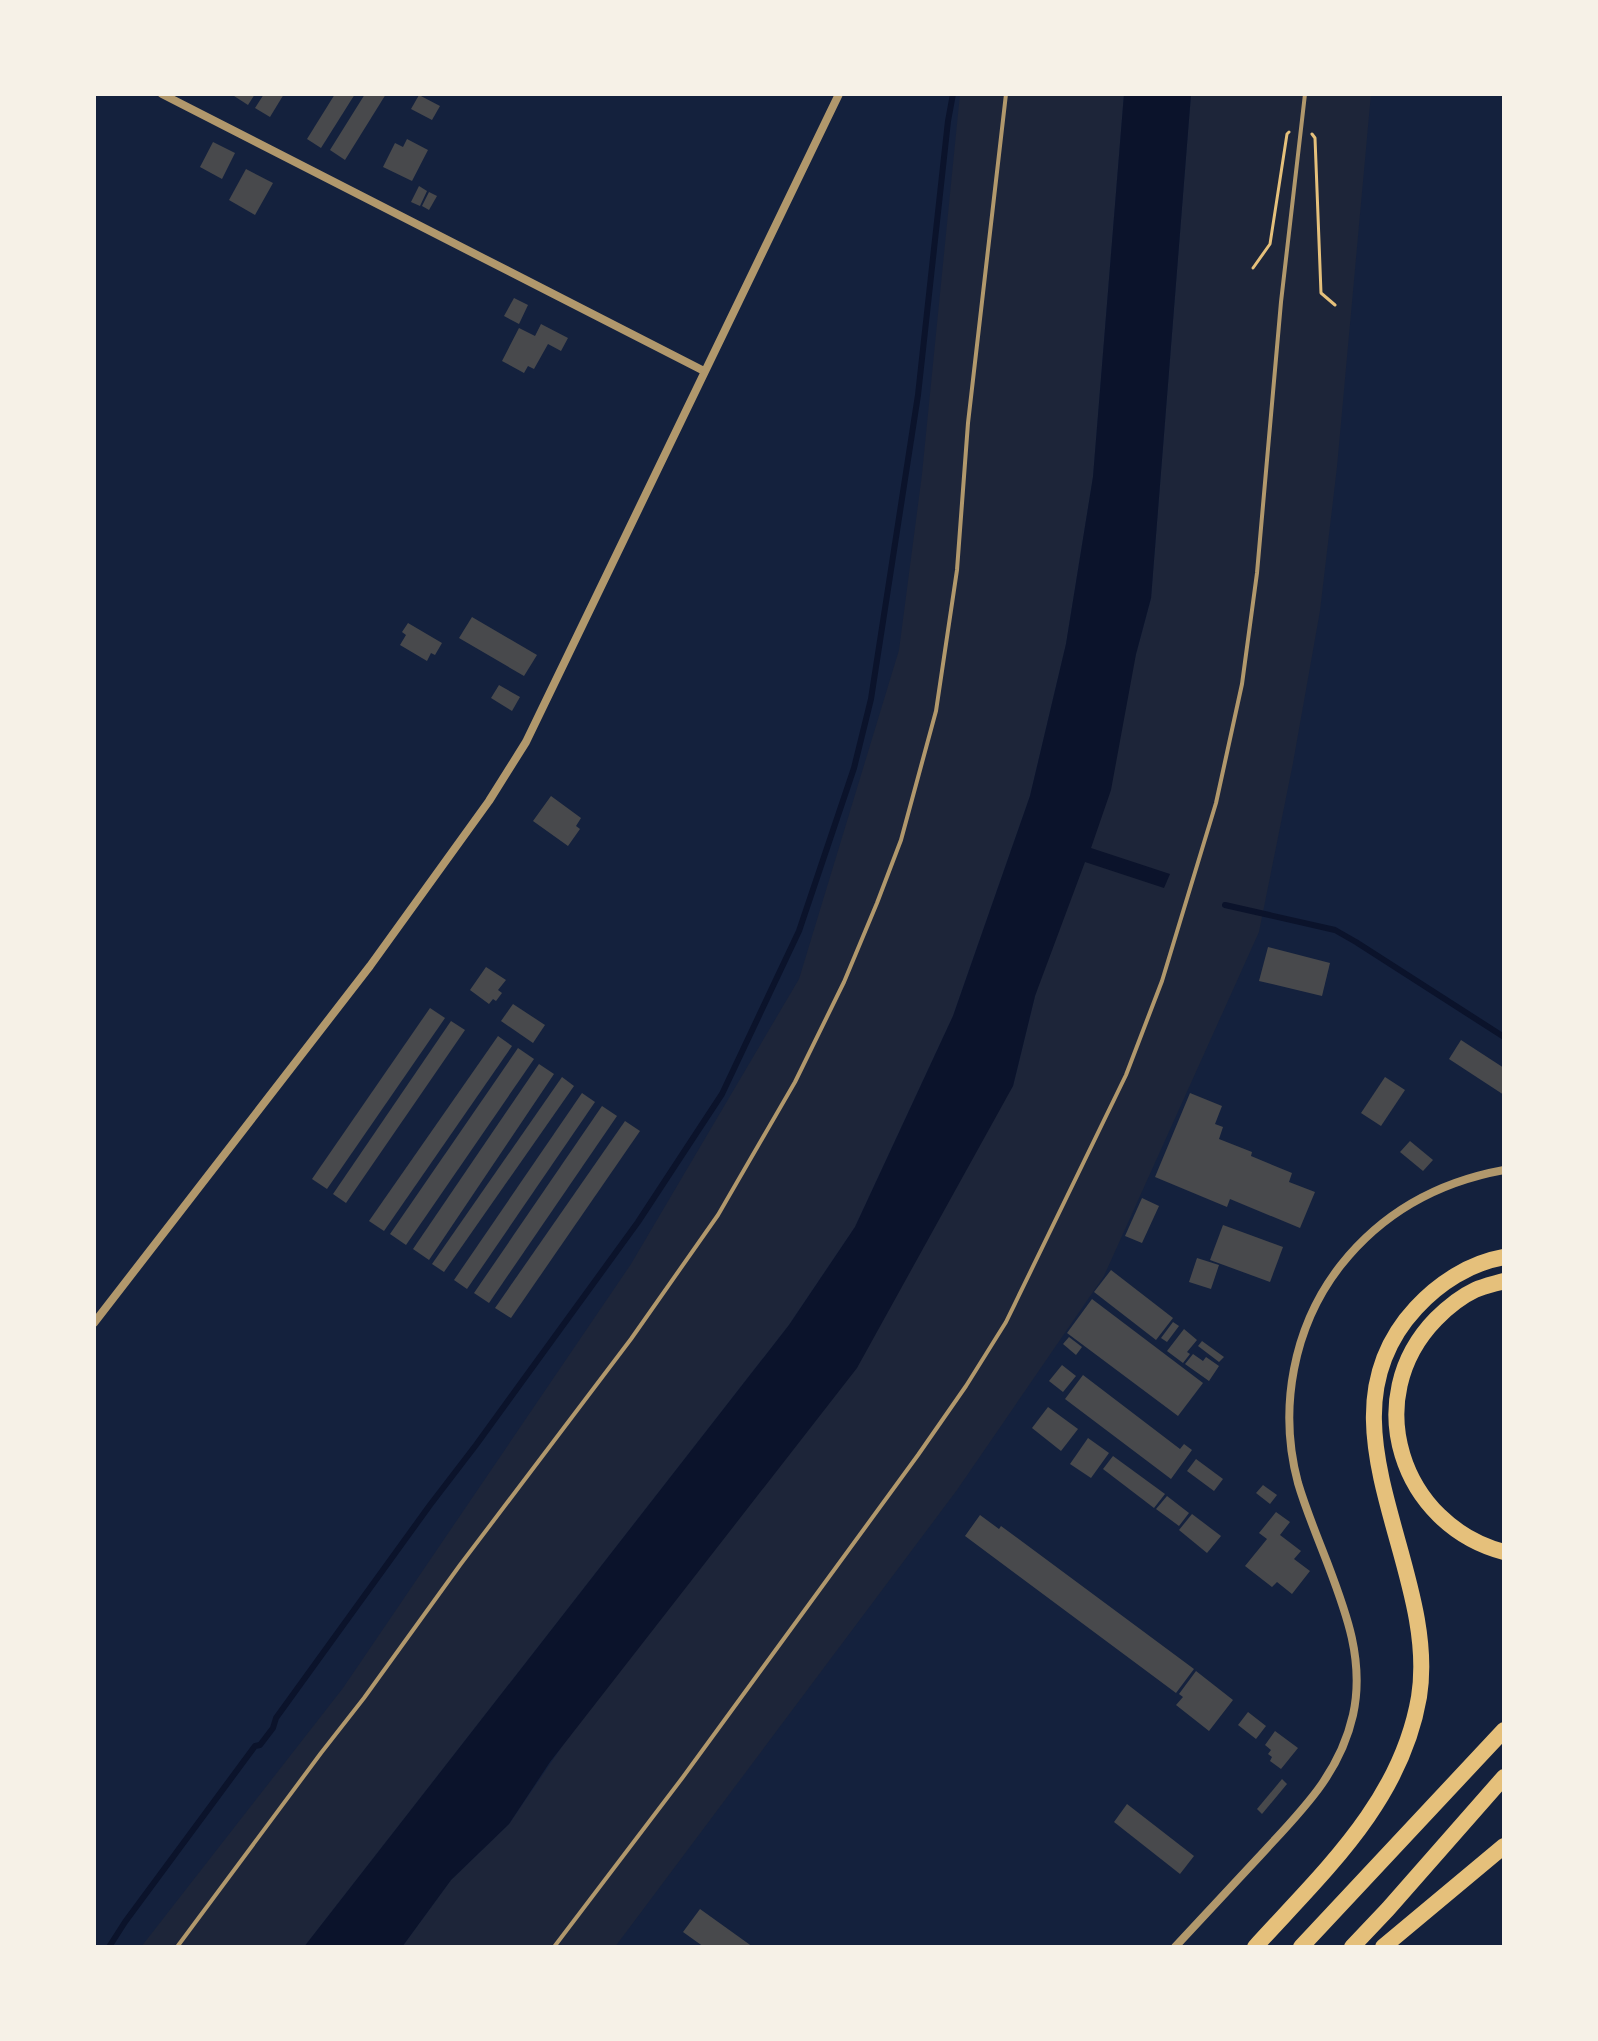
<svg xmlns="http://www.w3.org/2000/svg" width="1598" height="2041" viewBox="0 0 1598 2041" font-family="'PT Sans Narrow',sans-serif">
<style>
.green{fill:#1d2539}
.water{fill:#0b132b}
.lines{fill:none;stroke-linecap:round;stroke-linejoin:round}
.stream{stroke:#0b132b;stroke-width:6}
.building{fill:#48494c}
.path{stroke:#e5c07b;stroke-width:3}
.service{stroke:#b1986c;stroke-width:4}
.minor{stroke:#b1986c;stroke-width:8}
.motorway{stroke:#e5c07b;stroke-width:16}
</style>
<rect width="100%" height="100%" fill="#14213d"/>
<g class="green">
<polygon points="960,94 1124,94 1093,477 1066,644 1030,796 953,1016 855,1227 789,1325 304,1947 141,1947 343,1688 631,1264 799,979 899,650 922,474"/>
<polygon points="1191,94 1371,94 1337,467 1320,611 1293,763 1259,932 1104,1276 957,1490 615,1947 402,1947 451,1880 509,1824 1013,1086 1035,996 1136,654 1151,598"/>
</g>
<polygon class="water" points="1124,94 1191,94 1151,598 1136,654 1111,790 1091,848 1170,874 1164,888 1085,862 1035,996 1013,1086 857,1368 550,1762 509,1824 451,1880 402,1947 304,1947 789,1325 855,1227 953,1016 1030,796 1066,644 1093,477"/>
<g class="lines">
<g class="stream">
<polyline points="1225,905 1335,930 1356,942 1504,1037"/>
<polyline points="109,1947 125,1922 255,1746 260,1745 273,1728 276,1718 430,1505 476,1445 638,1222 722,1094 799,931 854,768 871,699 918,395 948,121 953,94"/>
</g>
</g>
<g class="building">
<polygon points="231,94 255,94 248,105"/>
<polygon points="264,94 284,94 270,117 255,108"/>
<polygon points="335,94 355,94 321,148 307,139"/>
<polygon points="365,94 386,94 345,160 330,150"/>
<polygon points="419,95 440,106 432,120 411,109"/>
<polygon points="407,139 428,150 412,181 383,167 395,143 403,147"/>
<polygon points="213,142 235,153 222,179 200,167"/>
<polygon points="246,169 273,183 255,215 229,200"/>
<polygon points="419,186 427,191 420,206 411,202"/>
<polygon points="429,192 437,196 429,210 422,206"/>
<polygon points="514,298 528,305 519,324 504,316"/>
<polygon points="541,324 568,338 561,351 548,344 534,369 528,366 524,373 502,361 519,328 535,336"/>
<polygon points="472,617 537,655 524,676 459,638"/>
<polygon points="408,623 442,643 435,655 431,653 427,661 400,645 406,635 402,632"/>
<polygon points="499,685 520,697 512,711 491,698"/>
<polygon points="551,796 581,818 576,826 580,829 568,846 533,821"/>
<polygon points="1268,947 1330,963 1322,996 1259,981"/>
<polygon points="486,967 506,980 498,990 502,993 496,1001 493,999 489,1004 470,990"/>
<polygon points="513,1004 545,1025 533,1043 501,1021"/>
<polygon points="430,1008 445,1018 327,1189 312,1179"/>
<polygon points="451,1021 465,1030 346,1203 333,1194"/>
<polygon points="498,1036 512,1046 384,1231 369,1221"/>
<polygon points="1461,1040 1504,1068 1504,1095 1449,1059"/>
<polygon points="518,1048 534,1059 406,1245 390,1234"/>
<polygon points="539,1064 554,1074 429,1260 413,1249"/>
<polygon points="562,1077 574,1086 444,1272 432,1264"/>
<polygon points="1385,1077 1405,1090 1381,1126 1361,1113"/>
<polygon points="582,1093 595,1102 467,1289 454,1280"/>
<polygon points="1190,1093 1222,1106 1215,1124 1223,1127 1219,1139 1252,1152 1251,1156 1292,1173 1289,1182 1315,1192 1300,1228 1230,1199 1227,1207 1155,1177"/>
<polygon points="602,1106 617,1116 489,1303 474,1293"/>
<polygon points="625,1121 640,1131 511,1318 495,1308"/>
<polygon points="1410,1141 1433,1160 1423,1171 1400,1152"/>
<polygon points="1142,1198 1159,1206 1142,1243 1125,1236"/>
<polygon points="1223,1225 1283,1247 1270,1282 1210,1260"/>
<polygon points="1197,1258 1219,1265 1211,1289 1189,1282"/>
<polygon points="1111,1270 1173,1318 1156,1340 1094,1292"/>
<polygon points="1092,1299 1203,1383 1178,1416 1067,1333"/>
<polygon points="1173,1322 1179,1326 1167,1342 1161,1338"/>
<polygon points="1184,1329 1197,1340 1187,1352 1190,1354 1183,1363 1167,1351"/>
<polygon points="1069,1337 1082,1347 1076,1355 1063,1344"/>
<polygon points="1202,1341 1224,1357 1219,1362 1198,1346"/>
<polygon points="1193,1354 1203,1361 1206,1357 1219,1366 1209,1381 1185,1364"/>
<polygon points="1062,1365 1076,1376 1063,1392 1049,1381"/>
<polygon points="1083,1375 1180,1449 1184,1444 1192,1450 1171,1479 1065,1399"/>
<polygon points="1048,1407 1078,1429 1061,1451 1032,1428"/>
<polygon points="1088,1438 1109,1453 1091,1478 1070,1464"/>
<polygon points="1113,1456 1165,1494 1154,1508 1103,1469"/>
<polygon points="1196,1459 1223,1479 1214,1491 1187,1471"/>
<polygon points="1263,1485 1277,1495 1270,1504 1256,1493"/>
<polygon points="1167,1496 1189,1513 1179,1526 1156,1509"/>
<polygon points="1276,1512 1290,1522 1280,1535 1301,1551 1294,1559 1310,1571 1292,1594 1277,1582 1272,1587 1245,1566 1267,1539 1259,1533"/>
<polygon points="1192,1514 1221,1536 1207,1553 1179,1530"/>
<polygon points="980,1515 999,1529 1001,1526 1194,1669 1176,1693 965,1536"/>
<polygon points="1196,1671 1233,1700 1209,1731 1176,1705 1183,1697 1179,1694"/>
<polygon points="1248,1712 1266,1726 1256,1739 1238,1725"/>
<polygon points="1275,1731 1298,1748 1281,1769 1270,1761 1272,1757 1268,1754 1271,1750 1265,1745"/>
<polygon points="1282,1779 1287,1784 1262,1814 1257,1809"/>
<polygon points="1127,1804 1194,1856 1180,1874 1114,1822"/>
<polygon points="700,1909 753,1947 704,1947 683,1932"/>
</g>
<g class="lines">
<g class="path">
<polyline points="1312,134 1315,138 1321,293 1335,305"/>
<polyline points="1253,268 1270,244 1287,134 1289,132"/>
</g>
<g class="service">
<polyline points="177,1947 321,1753 364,1698 460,1565 631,1339 718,1215 795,1082 844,982 877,903 901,840 936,711 957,570 968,423 1006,94"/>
<polyline points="554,1947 683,1777 918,1455 966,1386 1006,1322 1126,1075 1162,981 1216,803 1242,684 1257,573 1281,302 1305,94"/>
</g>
<g class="minor">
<polyline points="162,94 704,371"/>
<polyline points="94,1323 370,966 489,801 526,742 839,94"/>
<path d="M1175,1947C1202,1918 1230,1888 1257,1859C1298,1814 1339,1777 1353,1715C1365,1661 1346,1612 1327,1562C1317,1536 1306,1510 1298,1483C1278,1409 1293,1326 1341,1265C1383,1212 1438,1182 1504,1170"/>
</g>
<g class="motorway">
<path d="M1504,1281C1494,1284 1484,1286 1475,1290C1460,1297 1447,1308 1436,1319C1359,1398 1401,1525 1504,1552"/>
<path d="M1255,1947C1323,1872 1401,1802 1419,1697C1440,1567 1310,1422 1416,1308C1439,1283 1470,1263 1504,1257"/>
<polyline points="1301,1947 1504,1730"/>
<polyline points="1352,1947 1388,1909 1504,1777"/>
<polyline points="1383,1947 1504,1846"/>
</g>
</g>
<rect width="1598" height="2041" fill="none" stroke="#f6f1e7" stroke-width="192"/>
</svg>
